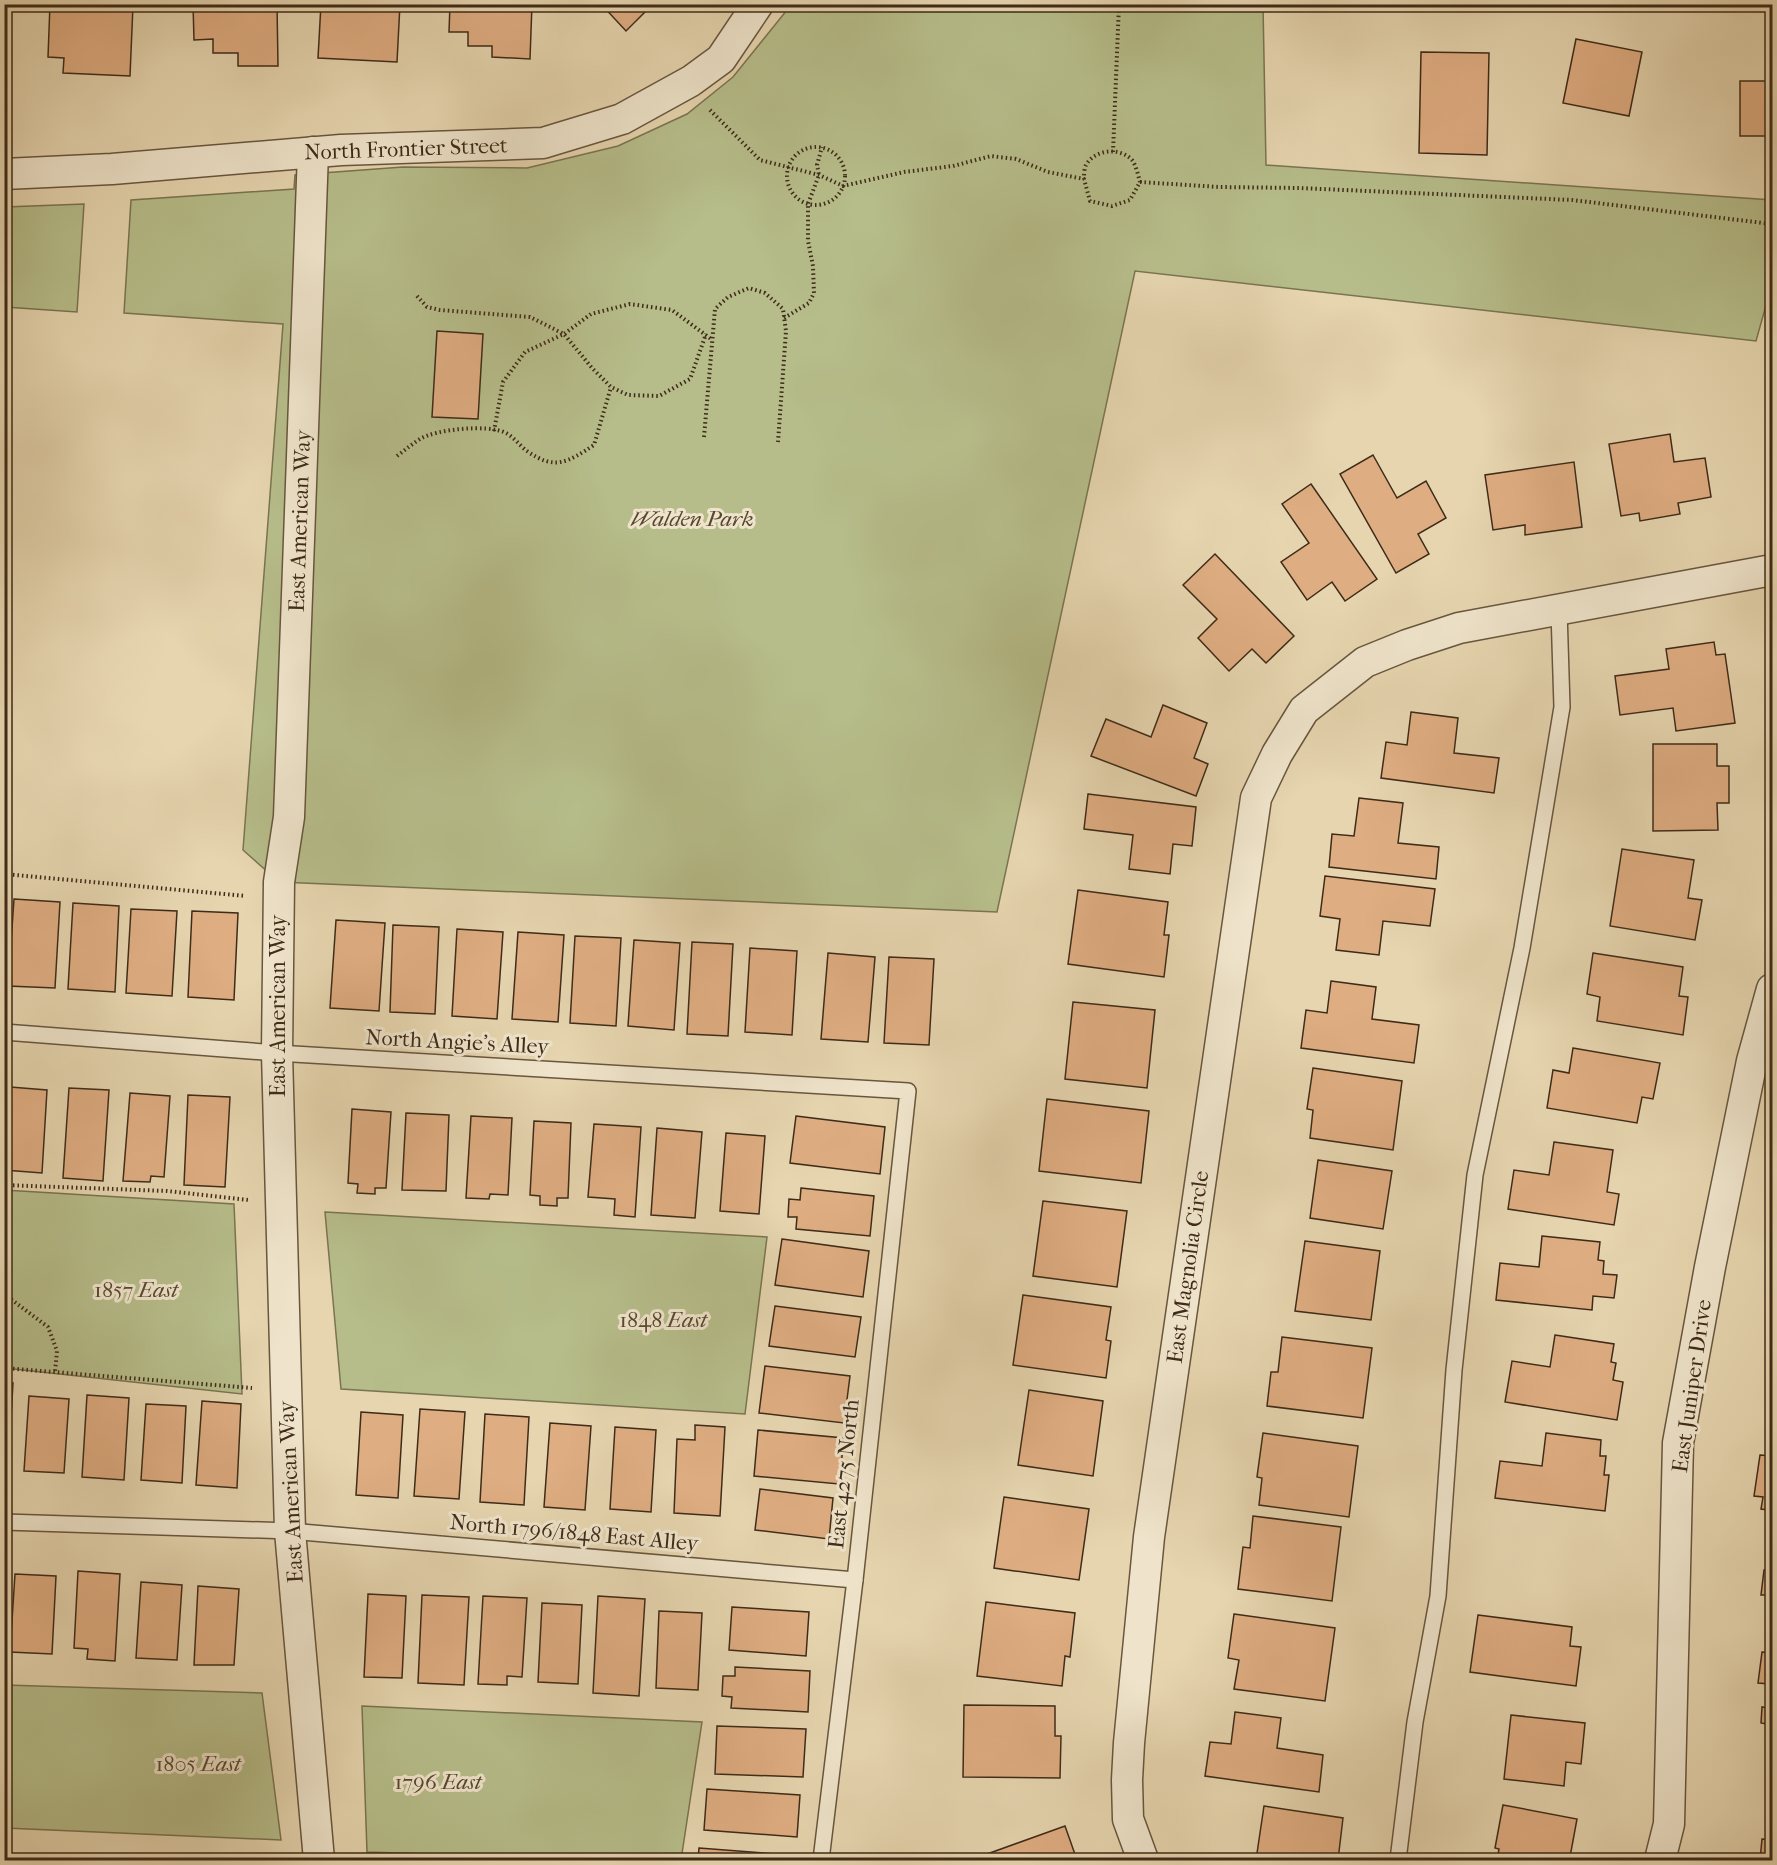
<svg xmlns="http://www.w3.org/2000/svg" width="1777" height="1865" viewBox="0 0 1777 1865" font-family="'IM FELL French Canon',serif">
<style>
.green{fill:#b6bd8a;stroke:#7a7452;stroke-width:1.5}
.building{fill:#dfad82;stroke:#3e2b19;stroke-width:1.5}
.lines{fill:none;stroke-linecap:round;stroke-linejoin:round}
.lane-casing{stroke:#68563e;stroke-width:18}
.street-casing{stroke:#68563e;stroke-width:33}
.path{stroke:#3e2b19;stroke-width:4;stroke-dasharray:1.5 3;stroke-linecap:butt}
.lane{stroke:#efe4cb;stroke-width:15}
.street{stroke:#efe4cb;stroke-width:30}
.labels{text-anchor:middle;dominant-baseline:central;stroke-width:6;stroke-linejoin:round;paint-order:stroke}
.street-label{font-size:22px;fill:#3e2b19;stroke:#efe4cb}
.park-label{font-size:22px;font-style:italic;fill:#564830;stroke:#efe4cb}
</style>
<rect width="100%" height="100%" fill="#e6d5af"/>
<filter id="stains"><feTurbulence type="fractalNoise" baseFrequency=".00333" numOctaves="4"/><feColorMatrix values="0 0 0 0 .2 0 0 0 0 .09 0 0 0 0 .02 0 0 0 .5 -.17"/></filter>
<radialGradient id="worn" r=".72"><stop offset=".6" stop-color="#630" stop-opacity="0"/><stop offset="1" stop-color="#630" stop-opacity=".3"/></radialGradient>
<g class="green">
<polygon points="791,5 1263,5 1266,165 1772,200 1772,284 1756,341 1135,271 997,912 279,882 243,850 283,324 124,313 131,200 294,189 295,175 403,167 527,168 618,146 687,114 733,77"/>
<polygon points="84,204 77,312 5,307 5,207"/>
<polygon points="4,1190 234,1204 242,1394 5,1368"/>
<polygon points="325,1212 767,1237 745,1414 341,1389"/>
<polygon points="5,1685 262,1693 281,1840 5,1828"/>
<polygon points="362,1706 702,1722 681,1860 623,1860 367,1852"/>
</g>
<g class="building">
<polygon points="50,4 133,5 130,76 63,73 64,58 48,57"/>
<polygon points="193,4 277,4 278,66 238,66 238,53 213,53 213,39 194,40"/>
<polygon points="321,4 400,4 397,62 318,58"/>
<polygon points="450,4 532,4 530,59 492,57 492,46 468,46 468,32 449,32"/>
<polygon points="601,4 653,4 626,31"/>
<polygon points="1576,39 1642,52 1629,116 1563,103"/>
<polygon points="1421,52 1489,53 1487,155 1419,153"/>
<rect x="1740" y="81" width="32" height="55"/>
<polygon points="437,331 483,334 478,419 432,417"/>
<polygon points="1670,434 1674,462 1705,458 1711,497 1678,503 1680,514 1640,521 1639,513 1621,516 1609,444"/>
<polygon points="1373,455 1397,498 1426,481 1446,518 1418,534 1429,554 1396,573 1340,474"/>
<polygon points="1574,462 1582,527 1525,535 1525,525 1493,530 1485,475"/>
<polygon points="1311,484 1377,579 1345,601 1332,582 1307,600 1281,562 1309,543 1282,504"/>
<polygon points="1215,554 1294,636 1266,663 1252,649 1229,671 1198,638 1217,619 1183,585"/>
<polygon points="1714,642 1716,655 1725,654 1735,723 1676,731 1673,708 1620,715 1615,676 1669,669 1666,649"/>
<polygon points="1163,705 1207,723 1194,758 1208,764 1196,796 1091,756 1106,719 1151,737"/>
<polygon points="1411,712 1458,718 1454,753 1499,758 1494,793 1381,778 1386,742 1407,745"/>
<polygon points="1653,744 1717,744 1717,766 1729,766 1729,803 1717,803 1718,830 1653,831"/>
<polygon points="1088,794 1196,807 1192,846 1173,844 1170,874 1129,869 1133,835 1084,829"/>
<polygon points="1359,798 1403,803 1398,843 1439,847 1436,879 1329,867 1332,834 1354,836"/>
<polygon points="1622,849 1694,860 1688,898 1702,900 1695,940 1610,926"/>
<polygon points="1325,876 1435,889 1430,926 1383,921 1379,955 1336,950 1340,919 1320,916"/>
<polygon points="1078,890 1168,902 1164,935 1169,935 1164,977 1068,964"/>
<polygon points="14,899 60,902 55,988 8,986"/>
<polygon points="73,903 119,906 115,992 68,989"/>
<polygon points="131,909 177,911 172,996 126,993"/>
<polygon points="192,911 238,913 234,1000 188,997"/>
<polygon points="336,920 385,923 379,1011 330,1008"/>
<polygon points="393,925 439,927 435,1014 390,1012"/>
<polygon points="457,929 503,932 497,1019 452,1016"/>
<polygon points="518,932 564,935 558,1022 512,1019"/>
<polygon points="575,936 621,938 616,1026 570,1023"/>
<polygon points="634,940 680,943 674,1030 628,1026"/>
<polygon points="692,942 733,944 728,1036 687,1034"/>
<polygon points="750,948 797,951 792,1035 745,1032"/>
<polygon points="828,953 875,957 868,1042 821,1039"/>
<polygon points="1593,953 1683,967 1679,996 1688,997 1683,1035 1597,1021 1600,997 1587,994"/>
<polygon points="889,957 934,959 929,1045 884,1043"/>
<polygon points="1331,981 1376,987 1372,1019 1419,1025 1414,1063 1301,1048 1306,1010 1327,1013"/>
<polygon points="1073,1002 1155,1010 1147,1088 1065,1079"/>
<polygon points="1573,1048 1660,1063 1653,1099 1642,1097 1637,1123 1547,1108 1553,1070 1569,1073"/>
<polygon points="1313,1068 1402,1081 1393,1150 1310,1138 1313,1110 1307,1109"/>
<polygon points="10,1087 47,1090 42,1173 4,1170"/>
<polygon points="69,1088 109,1090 103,1181 63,1178"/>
<polygon points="130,1093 170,1096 164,1177 151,1176 150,1182 123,1181"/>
<polygon points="188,1095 230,1097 225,1187 184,1185"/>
<polygon points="1047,1099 1149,1111 1141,1183 1039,1171"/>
<polygon points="352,1109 391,1112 386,1188 375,1188 375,1194 357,1193 358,1184 348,1183"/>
<polygon points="406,1113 449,1115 446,1191 402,1190"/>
<polygon points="471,1116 512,1118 508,1195 490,1194 489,1199 466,1198"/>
<polygon points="796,1116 885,1127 880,1174 790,1163"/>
<polygon points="534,1121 571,1123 568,1198 557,1198 557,1206 540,1205 540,1196 530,1195"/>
<polygon points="594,1124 641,1127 635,1217 614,1215 615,1199 588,1197"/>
<polygon points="657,1128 702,1132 695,1218 651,1215"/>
<polygon points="726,1133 765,1136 759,1214 720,1211"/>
<polygon points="1554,1142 1613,1150 1607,1192 1619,1194 1614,1225 1508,1209 1514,1170 1549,1175"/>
<polygon points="1318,1160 1392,1171 1383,1229 1310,1218"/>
<polygon points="801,1188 874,1196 870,1236 796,1229 797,1217 788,1217 789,1199 800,1200"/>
<polygon points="1043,1201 1127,1211 1117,1287 1033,1276"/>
<polygon points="1542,1236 1600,1242 1598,1260 1604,1261 1603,1274 1617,1275 1614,1298 1593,1296 1592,1310 1496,1300 1500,1263 1539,1267"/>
<polygon points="782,1239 869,1251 863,1297 775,1285"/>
<polygon points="1305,1241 1380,1251 1371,1320 1295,1311"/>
<polygon points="1023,1295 1111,1307 1106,1340 1111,1341 1106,1378 1013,1365"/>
<polygon points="775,1306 861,1317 855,1357 769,1346"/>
<polygon points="1555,1335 1614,1344 1611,1362 1616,1363 1613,1380 1623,1382 1617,1420 1505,1402 1512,1361 1550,1367"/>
<polygon points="1282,1337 1372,1348 1363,1418 1267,1406 1271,1372 1278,1372"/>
<polygon points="765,1366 850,1376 844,1423 759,1413"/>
<polygon points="1772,1375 1772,1403 1769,1403"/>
<polygon points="4,1383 13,1383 8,1470 4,1470"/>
<polygon points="1029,1390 1103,1401 1093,1476 1018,1465"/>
<polygon points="87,1395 129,1398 124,1480 82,1477"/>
<polygon points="29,1396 69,1399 64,1473 24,1471"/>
<polygon points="202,1401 241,1404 237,1488 196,1485"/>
<polygon points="146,1404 186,1406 182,1483 141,1480"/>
<polygon points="420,1409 465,1412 459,1499 414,1496"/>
<polygon points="361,1412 403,1415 398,1498 356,1495"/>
<polygon points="485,1414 529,1417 524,1505 480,1502"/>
<polygon points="550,1423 591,1426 585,1510 544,1507"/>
<polygon points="695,1425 725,1427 720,1516 674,1513 677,1439 695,1440"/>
<polygon points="615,1427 656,1430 651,1512 610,1509"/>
<polygon points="758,1430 844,1438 839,1484 754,1476"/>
<polygon points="1263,1433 1358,1446 1349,1517 1259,1505 1262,1478 1257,1477"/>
<polygon points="1546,1433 1601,1440 1600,1456 1606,1456 1604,1475 1609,1475 1605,1511 1495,1498 1500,1461 1542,1466"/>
<polygon points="1760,1455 1772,1456 1772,1530 1766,1529 1769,1510 1761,1509 1763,1497 1754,1496"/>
<polygon points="760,1489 833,1498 829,1539 755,1530"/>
<polygon points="1004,1497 1089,1509 1079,1580 994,1568"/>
<polygon points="1253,1516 1341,1527 1332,1601 1238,1589 1243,1547 1250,1548"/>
<polygon points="1764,1570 1772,1571 1772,1610 1767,1610 1769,1595 1761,1595"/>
<polygon points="78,1571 120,1574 115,1661 87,1659 88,1649 74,1648"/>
<polygon points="15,1574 56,1576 52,1654 10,1652"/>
<polygon points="141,1582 182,1585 177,1660 136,1658"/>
<polygon points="198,1586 239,1589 234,1665 194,1665"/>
<polygon points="368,1594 406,1596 402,1678 364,1677"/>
<polygon points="422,1595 469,1597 464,1685 418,1683"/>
<polygon points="483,1596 527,1598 522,1677 507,1676 507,1685 478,1684"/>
<polygon points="598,1596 645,1599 639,1696 593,1693"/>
<polygon points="986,1602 1075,1613 1070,1657 1065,1656 1062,1686 977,1676"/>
<polygon points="542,1603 582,1605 578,1684 538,1682"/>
<polygon points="732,1607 809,1612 806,1656 729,1650"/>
<polygon points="659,1611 702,1613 698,1690 656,1688"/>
<polygon points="1234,1614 1335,1628 1325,1701 1234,1689 1239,1660 1228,1658"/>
<polygon points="1478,1615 1572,1627 1570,1646 1581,1647 1576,1686 1470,1672"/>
<polygon points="1762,1652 1772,1653 1772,1725 1761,1723 1762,1707 1768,1708 1770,1684 1758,1683"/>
<polygon points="735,1667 810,1671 808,1712 731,1708 732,1697 722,1696 723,1676 735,1676"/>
<polygon points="964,1705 1055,1706 1055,1736 1061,1736 1060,1778 963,1777"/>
<polygon points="1235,1712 1281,1718 1277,1748 1323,1755 1319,1792 1205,1776 1210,1742 1231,1744"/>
<polygon points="1511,1715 1585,1723 1581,1764 1566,1762 1564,1786 1504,1779"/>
<polygon points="717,1726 806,1729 803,1777 715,1774"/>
<polygon points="707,1789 800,1795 797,1837 704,1830"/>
<polygon points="1503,1805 1577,1819 1570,1857 1559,1855 1558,1860 1497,1860 1499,1849 1495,1848"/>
<polygon points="1264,1806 1343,1818 1338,1860 1256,1860"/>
<polygon points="1065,1826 1077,1860 977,1860 976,1858"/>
<polygon points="1762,1839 1772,1840 1772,1860 1760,1860"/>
<polygon points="699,1848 788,1855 788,1860 698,1860"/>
</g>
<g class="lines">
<g class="lane-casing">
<g id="lane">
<polyline points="4,1032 277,1053 908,1091 855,1580 821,1860"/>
<polyline points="4,1522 290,1531 855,1580"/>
<polyline points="1398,1860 1415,1722 1438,1596 1454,1370 1475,1175 1522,948 1562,707 1559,611"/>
</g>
</g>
<g class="street-casing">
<g id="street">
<polyline points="313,152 289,817 279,882 277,1053 290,1531 319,1860"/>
<polyline points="4,174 112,169 341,150 543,143 622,119 691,81 721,59 758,4"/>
<polyline points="1143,1860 1128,1819 1127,1780 1129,1743 1149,1537 1256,798 1277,754 1304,710 1365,662 1407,645 1459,628 1772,570"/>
<polyline points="1660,1860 1669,1824 1678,1443 1710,1267 1752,1061 1772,989"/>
</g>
</g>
<g class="path">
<path d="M710,110L760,160L819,175L843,186L904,172L953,166L991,156L1016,159L1048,172L1084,179L1090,201L1112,206L1130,200L1140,182C1138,175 1136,165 1132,160C1120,147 1095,149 1086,165C1084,169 1084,175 1084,179"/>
<circle cx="816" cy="176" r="29"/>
<polyline points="1113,152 1119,4"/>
<polyline points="1140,182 1219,187 1299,188 1572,200 1772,224"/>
<polyline points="417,296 427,307 440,310 530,317 564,334 592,368 611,387 628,395 659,396 690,379 706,334"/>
<polyline points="784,318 809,303 814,293 813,266 808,241 808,204 819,175 817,165 822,147"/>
<polyline points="494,431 503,382 525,352 564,334 591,314 630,304 672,310 711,339"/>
<polyline points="704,437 715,309 728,297 749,288 765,293 783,309 786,331 778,442"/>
<path d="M397,456C405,450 412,444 420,439C436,429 489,424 506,433C514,437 520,446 527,451C555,471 568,462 594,445L611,387"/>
<polyline points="4,874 246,896"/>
<polyline points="4,1185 167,1191 249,1200"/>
<polyline points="4,1294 48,1327 57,1351 55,1372"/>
<polyline points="4,1368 252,1388"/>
</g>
<use href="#lane" class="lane"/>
<use href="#street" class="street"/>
</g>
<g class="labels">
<g class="street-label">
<text transform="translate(406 149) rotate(-2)">North Frontier Street</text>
<text transform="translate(300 521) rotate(-88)">East American Way</text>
<text transform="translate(278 1006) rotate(-90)">East American Way</text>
<text transform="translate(457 1042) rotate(3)">North Angie's Alley</text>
<text transform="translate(1188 1267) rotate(-82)">East Magnolia Circle</text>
<text transform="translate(1692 1386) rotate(-82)">East Juniper Drive</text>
<text transform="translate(844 1474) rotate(-84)">East 4275 North</text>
<text transform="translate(291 1492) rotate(-93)">East American Way</text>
<text transform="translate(574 1533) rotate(5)">North 1796/1848 East Alley</text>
</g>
<g class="park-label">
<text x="692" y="519">Walden Park</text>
<text x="136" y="1290">1857 East</text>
<text x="663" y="1320">1848 East</text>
<text x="198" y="1764">1805 East</text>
<text x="438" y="1782">1796 East</text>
</g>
</g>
<rect width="1777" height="1865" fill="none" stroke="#e6d5af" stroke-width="24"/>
<rect x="6" y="6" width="1765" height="1853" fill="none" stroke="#3e2b19" stroke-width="3"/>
<rect x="12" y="12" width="1753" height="1841" fill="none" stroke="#3e2b19" stroke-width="1.5"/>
<rect width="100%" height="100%" filter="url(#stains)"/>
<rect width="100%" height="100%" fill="url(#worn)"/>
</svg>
